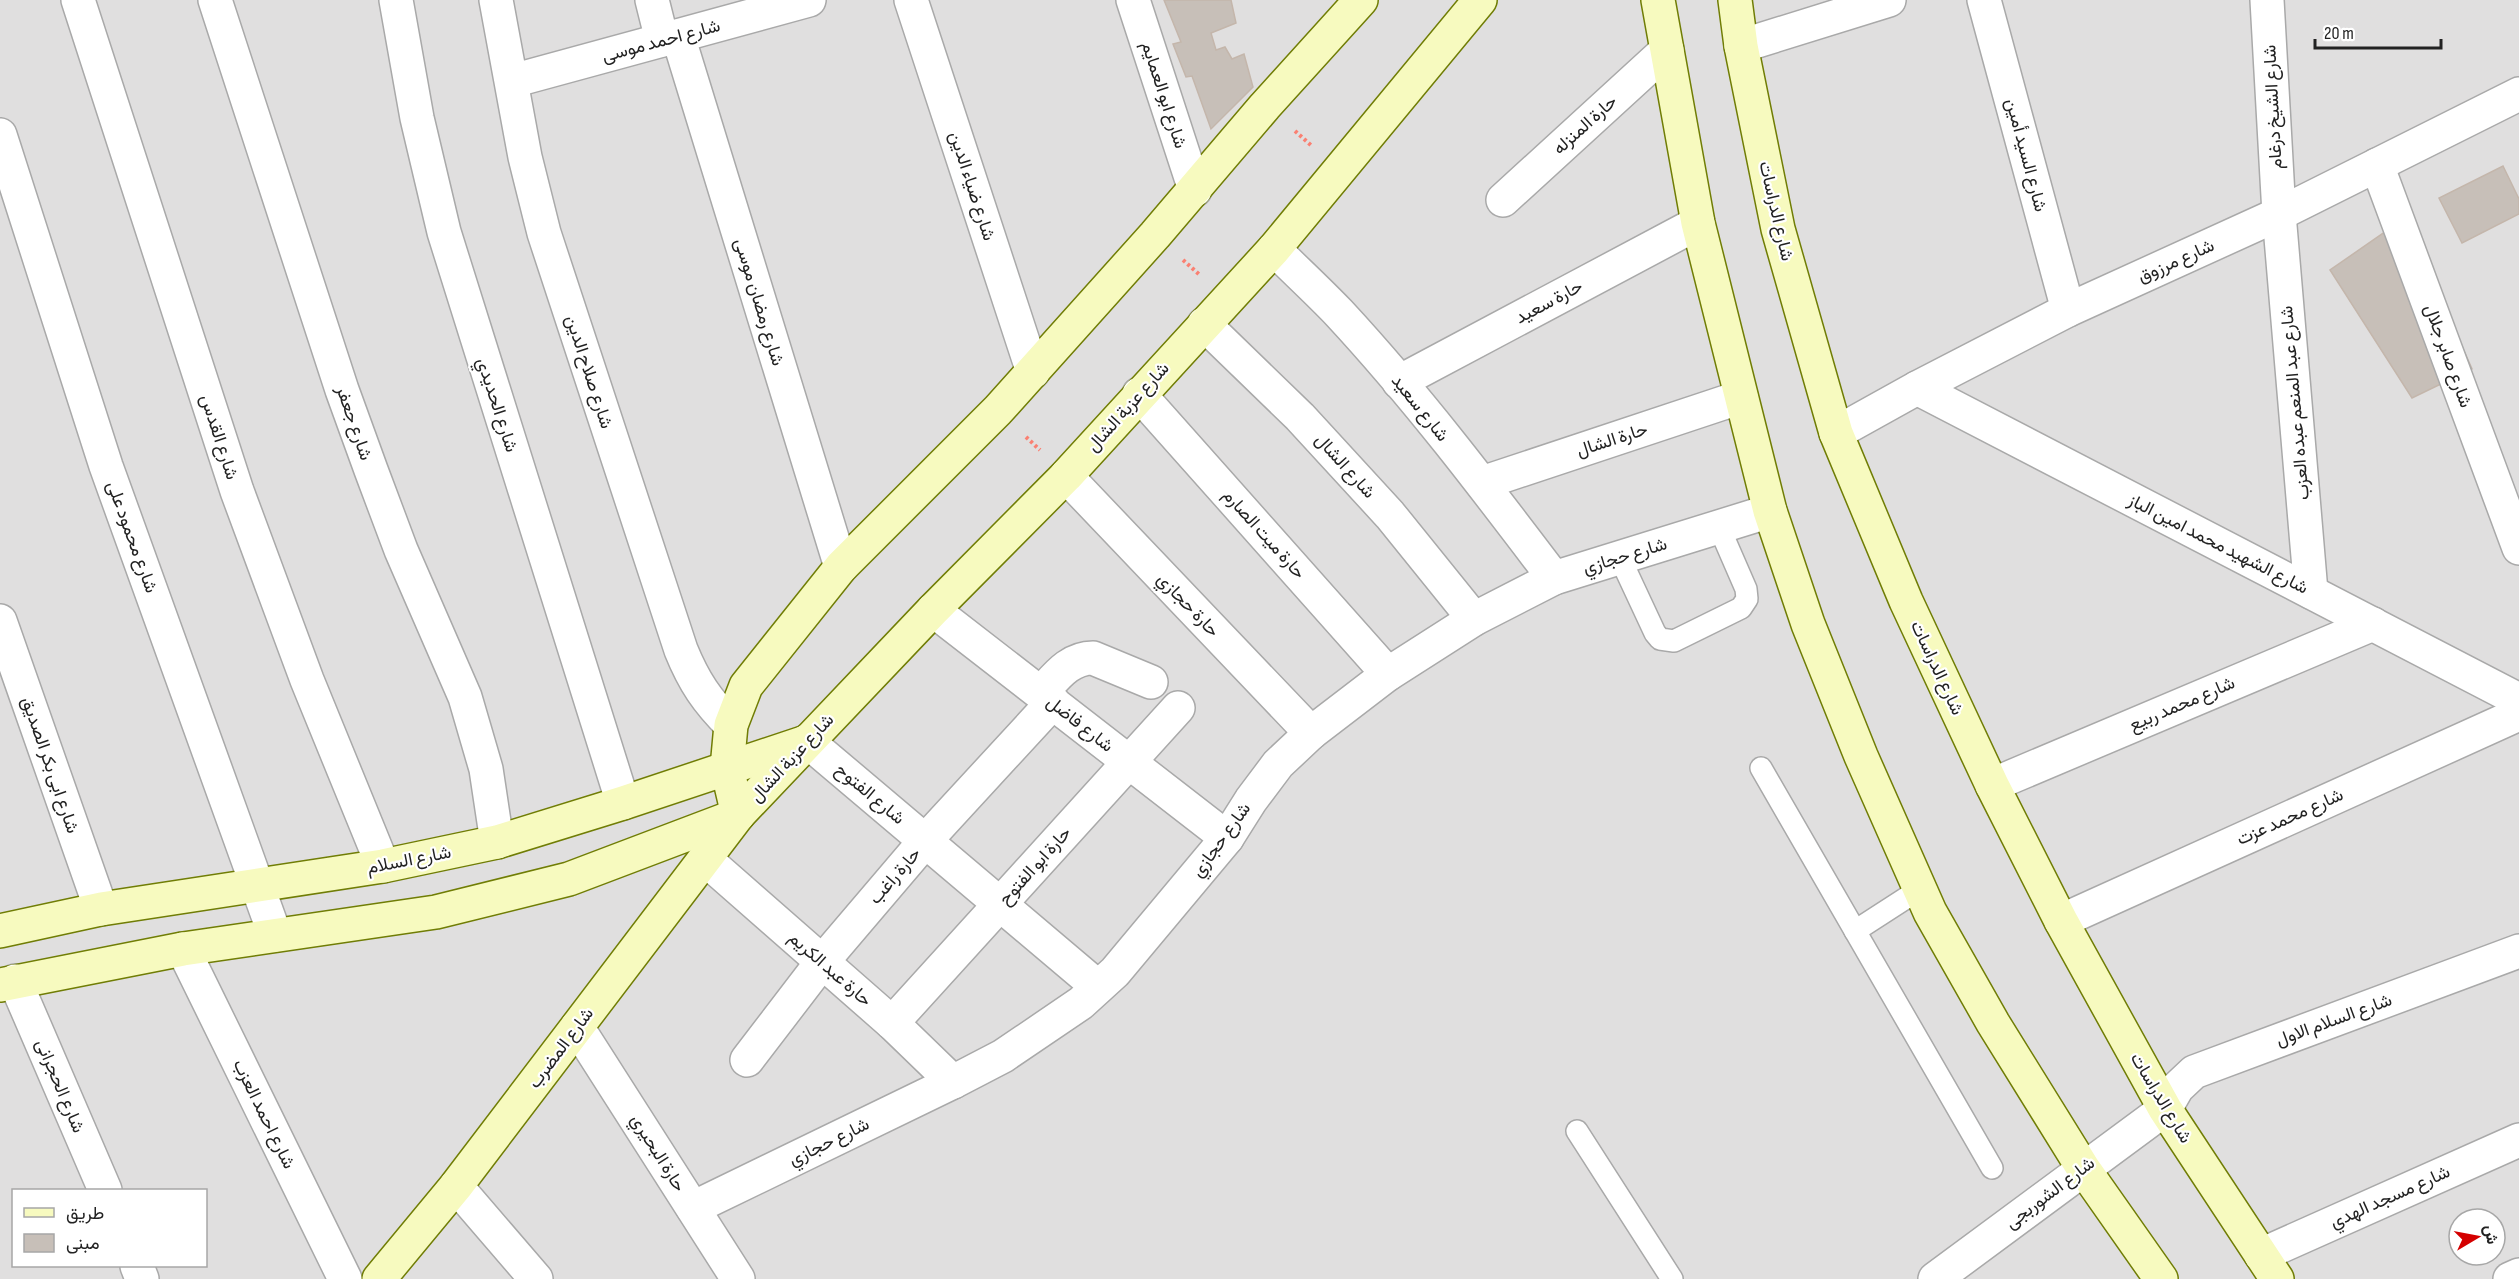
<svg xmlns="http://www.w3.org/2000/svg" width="2519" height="1279" viewBox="0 0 2519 1279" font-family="'Sofia Sans Condensed',Vazirmatn,sans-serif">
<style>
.residential{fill:#e0dfdf;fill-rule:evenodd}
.building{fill:#c7bfb8;stroke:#c4b6ab;stroke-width:1.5}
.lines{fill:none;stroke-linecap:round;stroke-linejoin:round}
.lane-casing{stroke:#a9a9a9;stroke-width:24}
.street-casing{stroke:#a9a9a9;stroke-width:36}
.secondary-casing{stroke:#707d05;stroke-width:36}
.path{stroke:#fa8072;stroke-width:4;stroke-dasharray:3 3;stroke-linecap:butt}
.lane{stroke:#fff;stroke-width:21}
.street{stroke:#fff;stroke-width:33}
.secondary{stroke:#f7fabf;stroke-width:33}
.labels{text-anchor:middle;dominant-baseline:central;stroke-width:4.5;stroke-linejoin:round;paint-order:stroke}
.street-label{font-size:18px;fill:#222;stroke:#fff}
</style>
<rect width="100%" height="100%" fill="#f2efe9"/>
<path class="residential" d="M0,0H2519V1279H0ZM14,1190H206V1266H14ZM2459,1219H2495V1255H2459Z"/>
<g class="building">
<polygon points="1164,0 1231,0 1236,23 1211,33 1216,50 1225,47 1232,59 1244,54 1253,87 1211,129 1192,76 1186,77 1173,44 1181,42"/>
<polygon points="2503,166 2519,199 2519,214 2462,243 2439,198"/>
<polygon points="2405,218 2472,369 2412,398 2330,270"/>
</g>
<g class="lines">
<g class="lane-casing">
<g id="lane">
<polyline points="1620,558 1655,633 1660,639 1674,641 1741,608 1747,599 1746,589 1719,527"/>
<polyline points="1761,768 1992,1168"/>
<polyline points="1855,931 1920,889"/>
<polyline points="1577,1131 1672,1279"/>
</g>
</g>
<g class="street-casing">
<g id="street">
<polyline points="78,0 237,491 307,680 383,866"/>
<polyline points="215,0 342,390 371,470 401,550 465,697 486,769 497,842"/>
<polyline points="396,0 417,118 444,232 623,803"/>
<path d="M496,0L525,157L544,233L681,650C694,682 707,701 731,725"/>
<polyline points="652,0 662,40"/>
<polyline points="911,0 1033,372"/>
<polyline points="1133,0 1195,190"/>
<polyline points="1984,0 2068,310"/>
<polyline points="2267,0 2279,214 2311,592"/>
<polyline points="678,36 841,567"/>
<polyline points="1741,46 1889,0"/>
<polyline points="512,81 809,0"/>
<polyline points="0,135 106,466 275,935"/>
<polyline points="2377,165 2519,548"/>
<polyline points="1503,200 1667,50"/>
<path d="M1274,249C1295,270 1318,291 1339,313C1416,396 1485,487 1554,578"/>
<polyline points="1204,324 1300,417 1390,515 1474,619"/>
<polyline points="1399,382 1698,223"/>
<polyline points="1917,388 2519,700"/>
<polyline points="1139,394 1388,674"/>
<polyline points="1836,433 1917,388 2068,310 2279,214 2519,94"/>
<polyline points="1066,476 1311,733"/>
<polyline points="1482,483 1741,397"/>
<polyline points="933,610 1227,838"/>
<polyline points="0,621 101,909"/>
<path d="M1041,693C1056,677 1069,658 1093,658L1151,682"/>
<polyline points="807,741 1098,987"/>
<polyline points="1992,785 2373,624"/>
<polyline points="705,859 892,1023 953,1082"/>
<polyline points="2061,921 2519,714"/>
<polyline points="183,949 345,1279"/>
<polyline points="15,981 105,1190"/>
<polyline points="892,1023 1178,708"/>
<polyline points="577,1027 738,1279"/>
<polyline points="747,1060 822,962 925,841 1053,702"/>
<polyline points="456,1186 536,1279"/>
<polyline points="693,1208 953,1082 1003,1056 1081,1003 1115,972 1176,899 1227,838 1251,800 1278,764 1311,733 1388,674 1474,619 1554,578 1770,511"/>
<polyline points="2261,1255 2519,1140"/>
<polyline points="137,1266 142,1279"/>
<polyline points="1935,1279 2165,1109 2177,1088 2194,1072 2519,951"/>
<polyline points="2510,1279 2519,1275"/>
</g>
</g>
<g class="secondary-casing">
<g id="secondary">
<polyline points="1658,0 1698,223 1770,511 1808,624 1861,756 1930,912 1993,1023 2083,1168 2161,1279"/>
<polyline points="1735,0 1741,46 1778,229 1836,433 1906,601 1992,785 2061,921 2165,1109 2277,1279"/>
<polyline points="738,815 727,768 731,725 746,686 841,567 998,410 1155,235 1265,106 1361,0"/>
<polyline points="0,931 101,909 383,866 497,842 623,803 803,743"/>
<polyline points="0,985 183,949 436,912 569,879 738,815"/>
<polyline points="379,1279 456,1186 738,815 933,610 1066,476 1274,249 1480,0"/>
</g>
</g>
<g class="path">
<polyline points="1295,131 1312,146"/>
<polyline points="1183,260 1200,275"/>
<polyline points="1026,437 1040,450"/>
</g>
<use href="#lane" class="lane"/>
<use href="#street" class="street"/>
<use href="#secondary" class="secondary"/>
</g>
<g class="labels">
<g class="street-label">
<text transform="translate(661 41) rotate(-15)">شارع احمد موسى</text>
<text transform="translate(1164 95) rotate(72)">شارع ابو العمايم</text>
<text transform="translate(2273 107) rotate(-93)">شارع الشيخ درغام</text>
<text transform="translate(1585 125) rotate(-42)">حارة المنزله</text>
<text transform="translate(2026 155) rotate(75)">شارع السيد أمين</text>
<text transform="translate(972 186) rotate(72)">شارع ضياء الدين</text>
<text transform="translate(1776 211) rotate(77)">شارع الدراسات</text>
<text transform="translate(2176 261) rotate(-24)">شارع مرزوق</text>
<text transform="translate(759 302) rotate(73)">شارع رمضان موسى</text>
<text transform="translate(1549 302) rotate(-28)">حارة سعيد</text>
<text transform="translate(2448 356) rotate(70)">شارع صابر جلال</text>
<text transform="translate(589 372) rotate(72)">شارع صلاح الدين</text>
<text transform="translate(2295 403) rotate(-95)">شارع عبد المنعم عبده العزب</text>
<text transform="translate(497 405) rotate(72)">شارع الحديدي</text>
<text transform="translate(1128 407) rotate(-48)">شارع عزبة الشال</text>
<text transform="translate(1420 408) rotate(51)">شارع سعيد</text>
<text transform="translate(354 423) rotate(71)">شارع جعفر</text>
<text transform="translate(219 437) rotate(72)">شارع القدس</text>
<text transform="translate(1612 440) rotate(-18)">حارة الشال</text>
<text transform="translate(1345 466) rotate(48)">شارع الشال</text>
<text transform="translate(1264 534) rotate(48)">حارة ميت الصارم</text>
<text transform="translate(132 537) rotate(70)">شارع محمود على</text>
<text transform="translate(2218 544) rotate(27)">شارع الشهيد محمد امين الباز</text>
<text transform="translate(1625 556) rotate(-17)">شارع حجازي</text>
<text transform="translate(1188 605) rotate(46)">حارة حجازي</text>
<text transform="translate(1937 668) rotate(65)">شارع الدراسات</text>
<text transform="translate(2182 704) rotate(-23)">شارع محمد ربيع</text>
<text transform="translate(1080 724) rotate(38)">شارع فاضل</text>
<text transform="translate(792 758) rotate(-47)">شارع عزبة الشال</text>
<text transform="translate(50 765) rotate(71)">شارع ابى بكر الصديق</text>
<text transform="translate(870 794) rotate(40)">شارع الفتوح</text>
<text transform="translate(2290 817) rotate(-24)">شارع محمد عزت</text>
<text transform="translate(1221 840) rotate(-54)">شارع حجازي</text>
<text transform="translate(409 860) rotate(-11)">شارع السلام</text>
<text transform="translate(1035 866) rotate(-48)">حارة ابو الفتوح</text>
<text transform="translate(895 876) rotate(-49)">حارة راغب</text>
<text transform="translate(830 969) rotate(41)">حارة عبد الكريم</text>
<text transform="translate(2334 1020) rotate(-20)">شارع السلام الاول</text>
<text transform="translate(561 1048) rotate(-53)">شارع المضرب</text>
<text transform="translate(60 1086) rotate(67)">شارع الحجرانى</text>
<text transform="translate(2161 1098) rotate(59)">شارع الدراسات</text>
<text transform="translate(264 1114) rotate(64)">شارع احمد العزب</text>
<text transform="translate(829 1142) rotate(-26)">شارع حجازي</text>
<text transform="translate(658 1153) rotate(58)">حارة البحيري</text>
<text transform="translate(2050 1193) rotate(-37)">شارع الشوربجى</text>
<text transform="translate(2390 1197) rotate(-24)">شارع مسجد الهدي</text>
</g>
</g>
<rect x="12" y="1189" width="195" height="78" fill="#ffffff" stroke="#a7a7a7" stroke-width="1.5"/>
<rect x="24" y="1208" width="30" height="9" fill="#f7fabf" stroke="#a7a7a7" stroke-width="1.5"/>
<text x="66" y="1219" font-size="18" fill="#222222">طريق</text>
<rect x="24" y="1234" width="30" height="18" fill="#c7bfb8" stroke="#a7a7a7" stroke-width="1.5"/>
<text x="66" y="1249" font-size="18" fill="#222222">مبنى</text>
<g transform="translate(2477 1237) rotate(80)"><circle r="28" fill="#ffffff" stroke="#a7a7a7" stroke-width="1.5"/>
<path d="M0-4.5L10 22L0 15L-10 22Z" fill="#d40000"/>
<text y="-9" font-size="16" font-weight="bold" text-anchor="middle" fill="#222222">ش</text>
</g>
<path d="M2315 39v9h126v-9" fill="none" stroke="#222222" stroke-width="3"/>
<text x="2324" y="39" font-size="18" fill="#222222" stroke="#ffffff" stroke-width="4.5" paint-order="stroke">20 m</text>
</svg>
